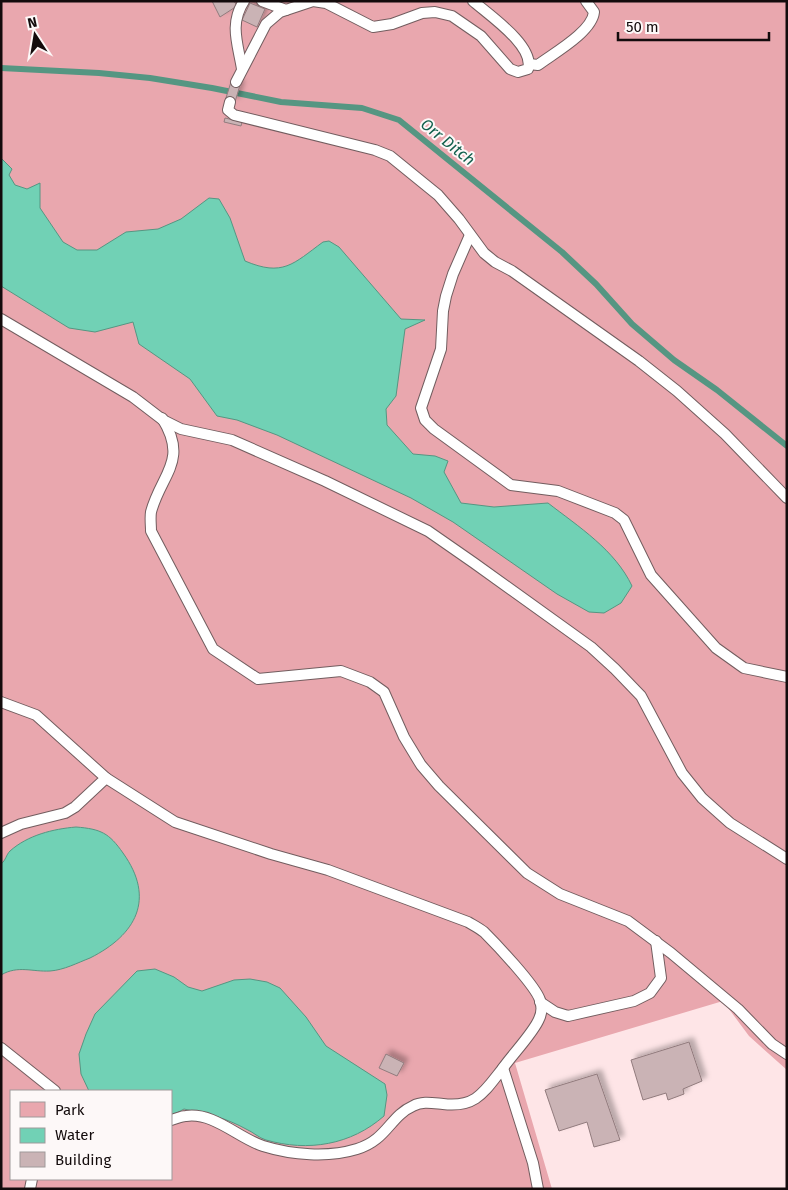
<svg xmlns="http://www.w3.org/2000/svg" width="788" height="1190" font-family="'Fira Sans',sans-serif">
<style>
.green{fill:#e9a7ae;fill-rule:evenodd}
.water{fill:#71d1b5;stroke:#559682}
.lines{fill:none;stroke-linecap:round;stroke-linejoin:round}
.stream{stroke:#559682;stroke-width:6}
.building{fill:#cab3b5;stroke:#917b7d;filter:url(#shadow)}
.lane-casing{stroke:#725d5f;stroke-width:12}
.lane{stroke:#fff;stroke-width:10}
.labels{text-anchor:middle;dominant-baseline:central;stroke-width:4;stroke-linejoin:round;paint-order:stroke}
.water-label{font-size:16px;font-style:italic;fill:#12604d;stroke:#fdf8f8}
</style>
<defs>
<filter id="shadow"><feDropShadow dx="4.5" dy="-4.5" stdDeviation="2.5" flood-color="#0004"/></filter>
</defs>
<rect width="100%" height="100%" fill="#fee5e7"/>
<path class="green" d="M 1,1 L 787,1 L 787,1070 L 749,1036 L 723,1001 L 515,1063 L 552,1189 L 1,1189 ZM 11,1091 L 171,1091 L 171,1179 L 11,1179 Z"/>
<g class="water">
<path d="M 1,158 L 12,169 L 9,175 L 15,185 L 27,189 L 40,183 L 40,208 L 63,242 L 77,250 L 97,250 L 126,232 L 158,229 L 181,219 L 209,198 L 219,199 L 230,218 L 245,261 C 283,277 293,264 323,242 L 329,241 L 339,247 L 401,319 L 425,320 L 405,329 L 396,396 L 386,409 L 387,425 L 413,454 L 435,456 L 448,461 L 444,472 L 461,503 L 494,507 L 548,503 C 579,527 615,550 632,586 L 621,603 L 604,613 L 589,612 L 557,594 L 453,522 L 411,498 L 277,435 L 237,420 L 217,416 L 190,379 L 139,344 L 133,322 L 95,332 L 69,328 L 1,286 Z"/>
<path d="M 76,827 C 101,829 109,833 123,853 C 156,899 136,935 90,958 C 77,963 64,970 50,971 C 32,972 18,965 1,975 L 1,864 C 6,860 6,855 10,851 C 28,835 53,829 76,827 Z"/>
<path d="M 155,969 L 174,977 L 188,987 L 202,991 L 234,980 L 250,979 L 267,982 L 280,988 L 306,1017 L 326,1046 L 385,1084 L 387,1095 L 384,1116 C 351,1145 308,1152 266,1140 C 259,1138 253,1132 246,1129 C 237,1124 227,1120 218,1117 C 207,1113 195,1112 184,1109 L 171,1116 L 171,1091 L 89,1091 L 81,1074 L 79,1054 L 86,1034 L 95,1014 L 137,971 Z"/>
</g>
<g class="lines">
<path class="stream" d="M 1,68 L 99,73 L 150,78 L 212,88 L 281,102 L 362,108 L 399,120 L 562,252 L 596,284 L 632,324 L 674,360 L 717,390 L 787,446"/>
</g>
<g class="building">
<path d="M 212,1 L 234,1 L 237,6 L 220,17 Z"/>
<path d="M 250,3 L 265,9 L 257,27 L 242,20 Z"/>
<path d="M 231,82 L 240,85 L 235,102 L 225,101 Z"/>
<path d="M 225,118 L 242,122 L 241,126 L 224,122 Z"/>
<path d="M 689,1042 L 702,1081 L 683,1089 L 684,1094 L 668,1100 L 666,1093 L 643,1100 L 631,1060 Z"/>
<path d="M 386,1054 L 404,1063 L 397,1076 L 379,1068 Z"/>
<path d="M 597,1074 L 620,1140 L 594,1147 L 587,1122 L 559,1131 L 545,1090 Z"/>
</g>
<g class="lines">
<g class="lane-casing">
<g id="lane">
<path d="M 262,1 L 286,10"/>
<path d="M 529,64 L 538,65 C 554,53 592,32 594,12 L 586,1"/>
<path d="M 242,69 C 238,44 229,24 244,1"/>
<path d="M 236,82 L 266,24 L 280,12 L 313,1 L 326,3 L 373,27 L 392,24 L 422,13 L 435,12 L 452,16 L 481,36 L 510,69 L 518,72 L 528,69 C 535,46 489,15 473,1"/>
<path d="M 230,102 L 228,110 L 234,115 L 375,150 L 390,156 L 438,195 L 459,219 L 484,253 L 495,262 L 512,271 L 639,361 L 677,391 L 725,434 L 787,498"/>
<path d="M 470,235 L 453,274 L 446,296 L 443,311 L 441,349 L 421,408 L 425,420 L 434,429 L 511,485 L 558,491 L 615,513 L 624,520 L 651,575 L 716,648 L 744,668 L 787,677"/>
<path d="M 1,319 L 133,397 L 163,420 L 181,429 L 232,440 L 325,481 L 428,531 L 474,563 L 591,647 L 615,669 L 641,696 L 682,773 L 702,798 L 730,823 L 787,859"/>
<path d="M 162,418 C 189,461 161,474 151,512 C 150,518 151,525 151,531 L 213,649 L 258,679 L 341,671 L 370,682 L 384,692 L 404,737 L 421,765 L 439,786 L 527,873 L 560,894 L 628,921 L 671,953 L 738,1009 L 772,1044 L 787,1054"/>
<path d="M 1,702 L 36,715 L 106,778 L 75,807 L 65,813 L 21,824 L 1,833"/>
<path d="M 106,778 L 175,822 L 271,854 L 328,870 L 468,922 C 473,925 479,928 484,932 C 496,944 535,985 540,1000 C 542,1006 542,1013 539,1019 C 534,1032 512,1055 503,1068"/>
<path d="M 540,1002 L 555,1012 L 568,1016 L 634,1001 L 650,993 L 661,978 L 656,941"/>
<path d="M 1,1048 L 55,1091"/>
<path d="M 171,1120 C 176,1119 181,1116 186,1116 C 214,1112 238,1138 263,1146 C 292,1155 328,1158 357,1149 C 387,1140 390,1116 413,1106 C 422,1101 432,1103 443,1104 C 476,1108 484,1092 503,1068 L 533,1163 L 538,1189"/>
<path d="M 30,1189 L 32,1179"/>
</g>
</g>
<use href="#lane" class="lane"/>
</g>
<g class="labels">
<g class="water-label">
<text transform="translate(448 142) rotate(39)">Orr Ditch</text>
</g>
</g>
<rect width="788" height="1190" fill="none" stroke="#130b0c" stroke-width="5"/>
<rect x="10" y="1090" width="162" height="90" fill="#fdf8f8" stroke="#9f999a"/>
<rect x="20" y="1102" width="25" height="15" fill="#e9a7ae" stroke="#9f999a"/>
<text x="55" y="1115" font-size="15" fill="#130b0c">Park</text>
<rect x="20" y="1128" width="25" height="15" fill="#71d1b5" stroke="#9f999a"/>
<text x="55" y="1140" font-size="15" fill="#130b0c">Water</text>
<rect x="20" y="1152" width="25" height="15" fill="#cab3b5" stroke="#9f999a"/>
<text x="55" y="1165" font-size="15" fill="#130b0c">Building</text>
<g transform="translate(35 35) rotate(348)" stroke="#fdf8f8" stroke-width="4" paint-order="stroke">
<path d="M0-4L9 19L0 12L-9 19Z" fill="#130b0c"/>
<text y="-8" font-size="14" font-weight="bold" text-anchor="middle" fill="#130b0c">N</text>
</g>
<path d="M618 32v8h151v-8" fill="none" stroke="#130b0c" stroke-width="2.5"/>
<text x="626" y="32" font-size="15" fill="#130b0c" stroke="#fdf8f8" stroke-width="4" paint-order="stroke">50 m</text>
</svg>
